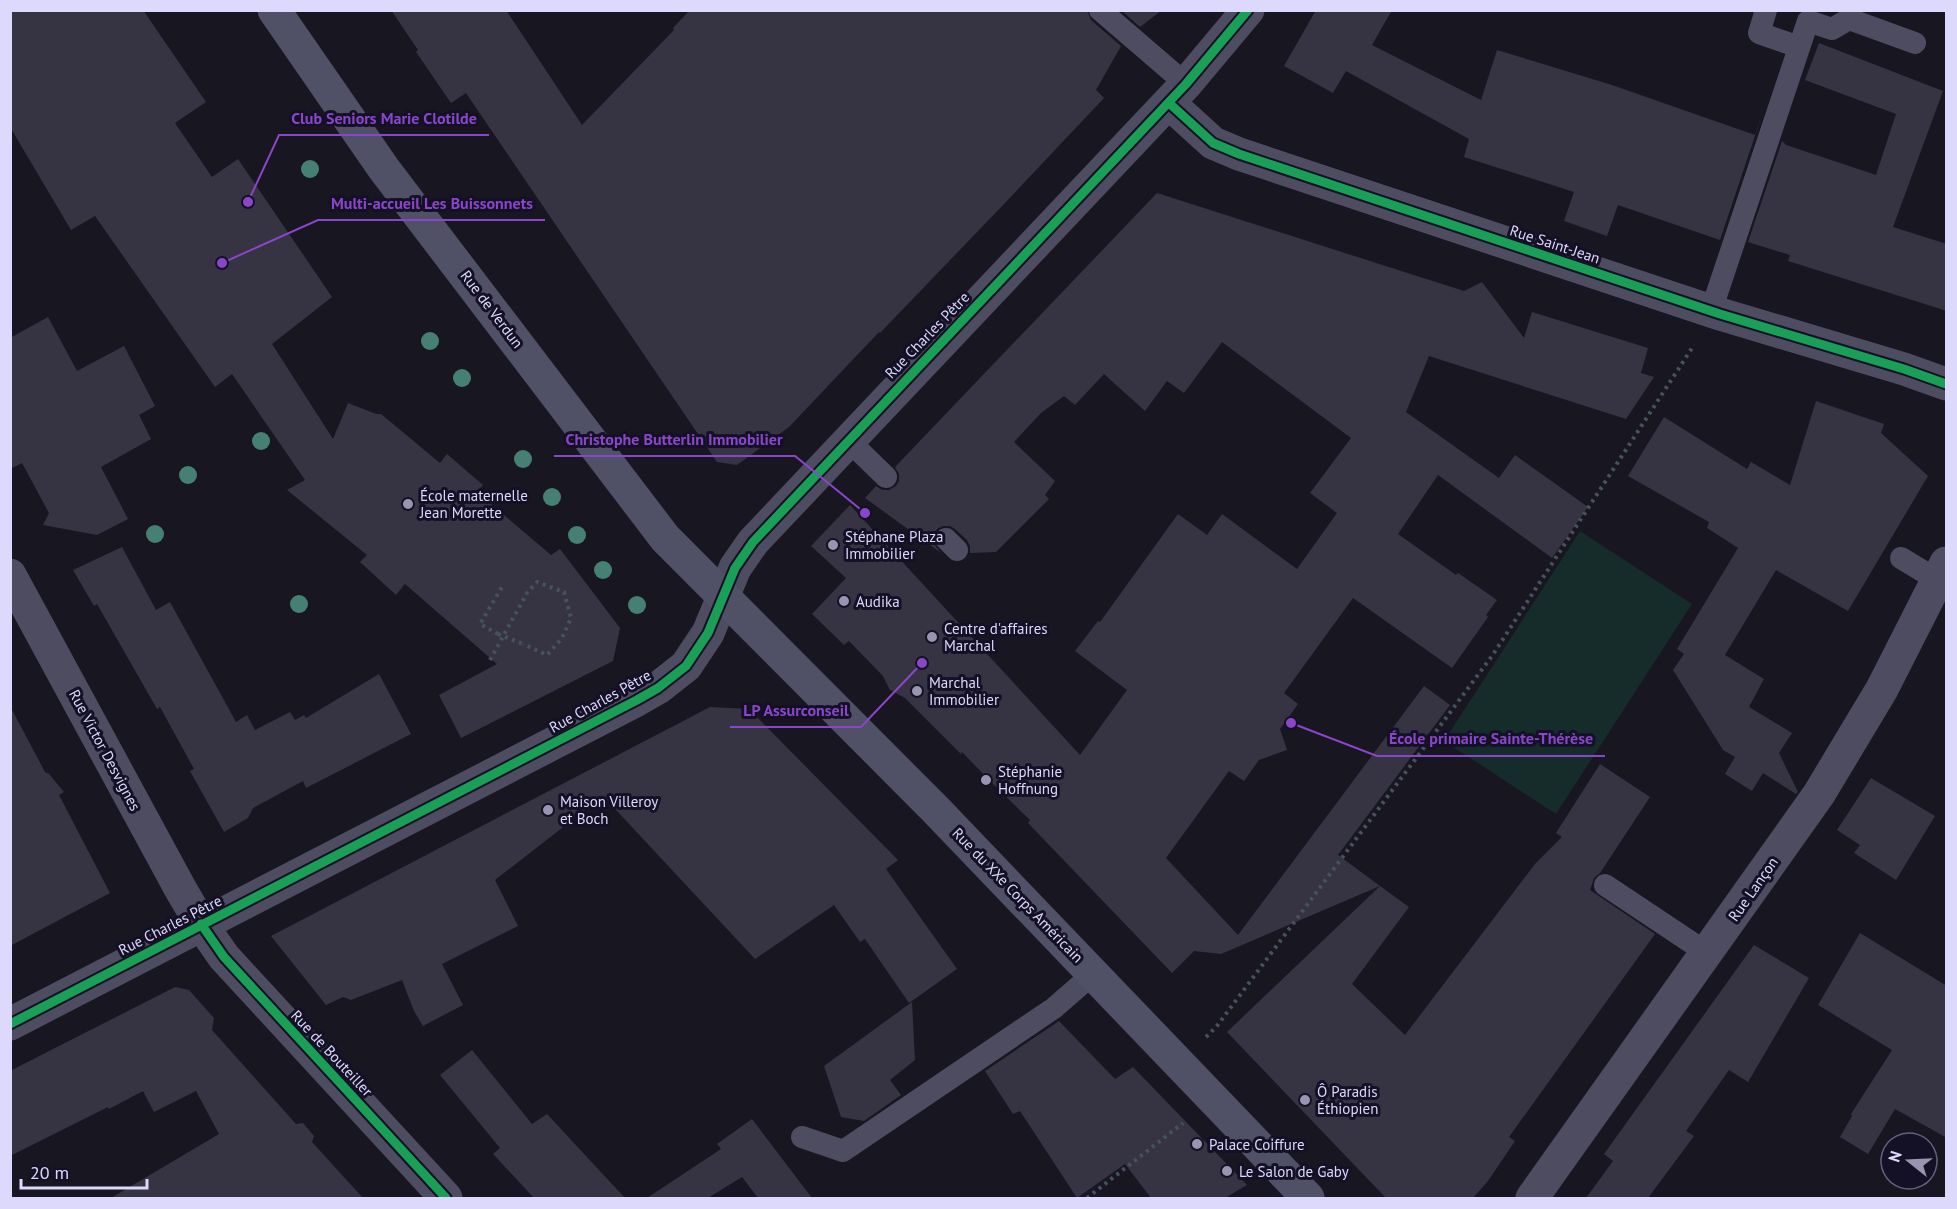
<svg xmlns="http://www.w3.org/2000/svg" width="1957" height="1209" font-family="'PT Sans',sans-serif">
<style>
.green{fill:#152c2b}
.building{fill:#363443}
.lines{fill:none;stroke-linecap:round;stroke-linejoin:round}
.path{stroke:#46525d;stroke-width:4;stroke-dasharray:3 4.5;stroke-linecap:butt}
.lane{stroke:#4d4c61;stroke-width:22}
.street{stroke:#4d4c61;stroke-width:33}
.secondary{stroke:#505067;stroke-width:33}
.path-bridge{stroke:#46525d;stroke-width:4;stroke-dasharray:3 4.5;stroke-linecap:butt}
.cycleway-casing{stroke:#141126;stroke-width:13}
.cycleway{stroke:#1a9f57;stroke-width:9}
.tree{fill:#468074}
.poi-dot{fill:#9795af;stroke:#141126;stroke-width:2}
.labels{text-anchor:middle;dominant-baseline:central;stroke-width:6;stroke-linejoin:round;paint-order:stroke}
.street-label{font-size:15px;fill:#dcd9fc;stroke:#141126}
.poi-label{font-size:15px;fill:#dcd9fc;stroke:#141126;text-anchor:start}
.leader{fill:none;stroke:#8a46c8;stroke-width:2}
.callout-dot{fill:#8a46c8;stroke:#141126;stroke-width:2}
.callout-label{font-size:16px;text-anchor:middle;font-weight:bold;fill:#8a46c8;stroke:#141126;stroke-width:6;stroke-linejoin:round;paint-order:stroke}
</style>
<rect width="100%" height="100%" fill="#181621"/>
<path class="green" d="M 1580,531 L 1692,604 L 1556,814 L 1444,741 Z"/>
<g class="building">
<path d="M 10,10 L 143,10 L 206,102 L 175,123 L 212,177 L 238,159 L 332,297 L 272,344 L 333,439 L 348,403 L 376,414 L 381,414 L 440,463 L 447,454 L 483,485 L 477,492 L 551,555 L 560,549 L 620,628 L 613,661 L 461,738 L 439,695 L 497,664 L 405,584 L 396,595 L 360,562 L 367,555 L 287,490 L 305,480 L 232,374 L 215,387 L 95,216 L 71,230 L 10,127 Z"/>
<path d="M 391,10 L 506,10 L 582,125 L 674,30 L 673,28 L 690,10 L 1087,10 L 1091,20 L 1121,46 L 1096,90 L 1104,98 L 1004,204 L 880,333 L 879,332 L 789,427 L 737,465 L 717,462 L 466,93 L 451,103 L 416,52 L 418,50 Z"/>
<path d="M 1121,10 L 1162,10 L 1140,27 Z"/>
<path d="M 1316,10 L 1392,10 L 1372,45 L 1481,100 L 1497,50 L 1612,85 L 1755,135 L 1760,120 L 1760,121 L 1720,240 L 1618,205 L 1607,236 L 1564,221 L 1574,192 L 1464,157 L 1469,139 L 1346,71 L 1333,93 L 1284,66 Z"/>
<path d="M 1819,43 L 1943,91 L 1893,227 L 1947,244 L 1947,311 L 1788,261 L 1790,255 L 1748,242 L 1782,141 L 1786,145 L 1876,175 L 1896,114 L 1805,80 Z"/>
<path d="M 1157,193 L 1464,291 L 1482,282 L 1524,338 L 1532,312 L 1648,348 L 1641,373 L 1654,377 L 1626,419 L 1429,356 L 1406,412 L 1499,478 L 1515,455 L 1588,507 L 1552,558 L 1438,475 L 1398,534 L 1456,575 L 1458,573 L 1497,600 L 1486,615 L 1488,617 L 1452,668 L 1353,598 L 1284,693 L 1298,704 L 1280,729 L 1287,750 L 1259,760 L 1244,781 L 1229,771 L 1166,858 L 1238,935 L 1424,686 L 1450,705 L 1338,855 L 1380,886 L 1221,954 L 1194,951 L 1172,973 L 1028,823 L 1030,820 L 994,785 L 962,752 L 961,754 L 905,698 L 890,690 L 883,676 L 849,641 L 844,645 L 812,614 L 846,578 L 811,546 L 850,505 L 1080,755 L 1127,690 L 1075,651 L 1098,621 L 1100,622 L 1178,514 L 1207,535 L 1222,514 L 1297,569 L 1337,513 L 1310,493 L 1351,438 L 1222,342 L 1184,393 L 1167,381 L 1145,411 L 1104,374 L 1075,405 L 1064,396 L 1041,413 L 1014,442 L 1055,481 L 1045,495 L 1049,499 L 996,552 L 970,553 L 970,546 L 967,540 L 955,529 L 950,526 L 943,526 L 937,529 L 933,536 L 933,543 L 941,553 L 865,498 L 876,486 L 882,490 L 889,490 L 896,486 L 899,481 L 899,474 L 895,467 Z"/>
<path d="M 48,317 L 77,371 L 124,346 L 155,406 L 139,415 L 151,439 L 101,467 L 128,519 L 97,535 L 43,525 L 49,513 L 22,463 L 10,469 L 10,338 Z"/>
<path d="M 1816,401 L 1884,424 L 1881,433 L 1928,476 L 1848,611 L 1776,570 L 1725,655 L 1764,679 L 1749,707 L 1792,733 L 1779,753 L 1798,792 L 1796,794 L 1763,773 L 1752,791 L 1725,774 L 1735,757 L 1723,750 L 1673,670 L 1684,654 L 1677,649 L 1738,548 L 1707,528 L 1709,522 L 1628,476 L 1664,417 L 1747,469 L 1751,462 L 1790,485 Z"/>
<path d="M 122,547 L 156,610 L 170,602 L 236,722 L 247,715 L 255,730 L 290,712 L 295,720 L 304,715 L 306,718 L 379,674 L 411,734 L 306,788 L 303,781 L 253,808 L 248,818 L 224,832 L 190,771 L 194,769 L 160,707 L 157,709 L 97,604 L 94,606 L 73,570 Z"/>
<path d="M 10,706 L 45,772 L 49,774 L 64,792 L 59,795 L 110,893 L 10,946 Z"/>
<path d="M 710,707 L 749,709 L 898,860 L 886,869 L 957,969 L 909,1003 L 865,939 L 860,942 L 834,905 L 755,959 L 603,796 L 495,880 L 518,926 L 442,964 L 463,1005 L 423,1026 L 414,1011 L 402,980 L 351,1000 L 343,997 L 326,1005 L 271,936 Z"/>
<path d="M 1600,764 L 1650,797 L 1600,873 L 1594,878 L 1590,890 L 1655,934 L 1509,1137 L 1515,1141 L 1488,1181 L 1473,1198 L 1386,1198 L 1227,1032 L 1380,886 L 1409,907 L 1352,984 L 1405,1035 L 1535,864 L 1562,837 L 1556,833 Z"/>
<path d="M 1871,778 L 1935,816 L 1896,880 L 1854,853 L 1860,845 L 1837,830 Z"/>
<path d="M 1860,933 L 1947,986 L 1947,1138 L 1895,1109 L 1868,1154 L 1840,1137 L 1852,1116 L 1851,1114 L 1892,1050 L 1818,1005 Z"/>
<path d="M 1754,945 L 1809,978 L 1748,1082 L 1729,1070 L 1686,1131 L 1694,1136 L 1648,1198 L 1586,1198 L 1613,1161 L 1604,1154 Z"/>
<path d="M 175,987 L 189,990 L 214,1018 L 212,1030 L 296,1124 L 303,1123 L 314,1136 L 312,1142 L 363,1198 L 111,1198 L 219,1134 L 196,1091 L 154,1112 L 143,1091 L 109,1109 L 108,1107 L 10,1156 L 10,1071 Z"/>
<path d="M 912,1002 L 915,1060 L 890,1080 L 901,1095 L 864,1121 L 841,1117 L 824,1066 Z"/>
<path d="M 1059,1021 L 1115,1079 L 1133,1067 L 1247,1185 L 1225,1198 L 1151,1198 L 1125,1164 L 1077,1198 L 1020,1111 L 1013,1114 L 985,1071 Z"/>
<path d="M 472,1050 L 532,1124 L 547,1114 L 625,1198 L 534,1198 L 493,1154 L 500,1148 L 440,1075 Z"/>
<path d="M 752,1119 L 812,1198 L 758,1198 L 742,1177 L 708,1198 L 647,1198 L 721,1149 L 717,1144 Z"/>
</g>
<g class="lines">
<g class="path">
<path d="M 498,634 L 480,624 L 502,587"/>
<path d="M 490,660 L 527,593 L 537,582 L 564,592 L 571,618 L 562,638 L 547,655 L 523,644"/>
<path d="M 1206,1037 L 1217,1026 L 1492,656 L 1694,345"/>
<path d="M 1087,1198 L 1183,1123"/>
</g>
<g class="lane">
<path d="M 1100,10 L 1186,84"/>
<path d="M 1766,10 L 1759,33 L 1799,47"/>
<path d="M 1711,311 L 1808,21 L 1832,29 L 1849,19 L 1915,43"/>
<path d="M 848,440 L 886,477"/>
<path d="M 946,539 L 957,550"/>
<path d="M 1901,558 L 1939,581"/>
<path d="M 1605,885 L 1707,953"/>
<path d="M 802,1137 L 843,1151 L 1054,1008 L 1093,974"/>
</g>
<g class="street">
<path d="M 1169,103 L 1213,143 L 1239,154 L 1720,314 L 1904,369 L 1946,384"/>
<path d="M 10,575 L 181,890 L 201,924 L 224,957 L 446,1198"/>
<path d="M 10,1024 L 637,700 L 658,688 L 686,666 L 708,633 L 735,568 L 753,542 L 1186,84 L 1248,10"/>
<path d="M 1532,1198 L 1819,794 L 1882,689 L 1946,563"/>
</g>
<path class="secondary" d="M 274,10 L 384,169 L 665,538 L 935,809 L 1308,1198"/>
<path class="path-bridge" d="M 498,634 L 523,644"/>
<g class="cycleway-casing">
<g id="cycleway">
<path d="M 1169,103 L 1213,143 L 1239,154 L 1720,314 L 1904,369 L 1946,384"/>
<path d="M 201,924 L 224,957 L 446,1198"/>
<path d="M 10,1024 L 637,700 L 658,688 L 686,666 L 708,633 L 735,568 L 753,542 L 1186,84 L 1248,10"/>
</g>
</g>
<use href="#cycleway" class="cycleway"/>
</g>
<g class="tree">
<circle cx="310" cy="169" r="9"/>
<circle cx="430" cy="341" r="9"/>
<circle cx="462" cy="378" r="9"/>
<circle cx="261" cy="441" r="9"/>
<circle cx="523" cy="459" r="9"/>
<circle cx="188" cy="475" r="9"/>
<circle cx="552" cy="497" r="9"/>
<circle cx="155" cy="534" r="9"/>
<circle cx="577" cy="535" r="9"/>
<circle cx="603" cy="570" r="9"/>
<circle cx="299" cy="604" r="9"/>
<circle cx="637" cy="605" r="9"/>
</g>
<g class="poi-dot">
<circle cx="408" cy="504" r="6"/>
<circle cx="833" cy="545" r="6"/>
<circle cx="844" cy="601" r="6"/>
<circle cx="932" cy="637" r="6"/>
<circle cx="917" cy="691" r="6"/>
<circle cx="986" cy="780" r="6"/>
<circle cx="548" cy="810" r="6"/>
<circle cx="1305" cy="1100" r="6"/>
<circle cx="1197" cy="1144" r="6"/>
<circle cx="1227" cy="1171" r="6"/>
</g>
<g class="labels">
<g class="street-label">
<text transform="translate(1555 244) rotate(18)">Rue Saint-Jean</text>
<text transform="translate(492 309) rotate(53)">Rue de Verdun</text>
<text transform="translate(927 335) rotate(-46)">Rue Charles Pêtre</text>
<text transform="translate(600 701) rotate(-29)">Rue Charles Pêtre</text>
<text transform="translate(105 750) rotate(62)">Rue Victor Desvignes</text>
<text transform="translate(1753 889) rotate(-55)">Rue Lançon</text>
<text transform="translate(1018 895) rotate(46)">Rue du XXe Corps Américain</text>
<text transform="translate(170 925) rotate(-27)">Rue Charles Pêtre</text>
<text transform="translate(332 1053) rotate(47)">Rue de Bouteiller</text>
</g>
<g class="poi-label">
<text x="420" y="495">École maternelle<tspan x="420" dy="17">Jean Morette</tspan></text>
<text x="845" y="536">Stéphane Plaza<tspan x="845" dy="17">Immobilier</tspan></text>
<text x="856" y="601">Audika</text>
<text x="944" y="628">Centre d'affaires<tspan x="944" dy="17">Marchal</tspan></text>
<text x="929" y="682">Marchal<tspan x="929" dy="17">Immobilier</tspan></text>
<text x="998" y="771">Stéphanie<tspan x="998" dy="17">Hoffnung</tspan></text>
<text x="560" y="801">Maison Villeroy<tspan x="560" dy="17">et Boch</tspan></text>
<text x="1317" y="1091">Ô Paradis<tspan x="1317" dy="17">Éthiopien</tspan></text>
<text x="1209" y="1144">Palace Coiffure</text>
<text x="1239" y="1171">Le Salon de Gaby</text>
</g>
</g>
<path class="leader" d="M248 202L279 135H489M222 263L318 220H545M865 513L795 456H554M922 663L861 727H730M1291 723L1377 756H1605"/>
<g class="callout-dot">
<circle cx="248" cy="202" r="6"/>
<circle cx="222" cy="263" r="6"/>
<circle cx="865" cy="513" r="6"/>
<circle cx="922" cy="663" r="6"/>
<circle cx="1291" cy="723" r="6"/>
</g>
<g class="callout-label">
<text x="384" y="124">Club Seniors Marie Clotilde</text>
<text x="432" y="209">Multi-accueil Les Buissonnets</text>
<text x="674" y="445">Christophe Butterlin Immobilier</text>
<text x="796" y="716">LP Assurconseil</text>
<text x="1491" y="744">École primaire Sainte-Thérèse</text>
</g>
<rect width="1957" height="1209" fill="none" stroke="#dcd9fc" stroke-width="24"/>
<g transform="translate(1909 1161) rotate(288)"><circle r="28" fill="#141126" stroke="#64617c" stroke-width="1.5"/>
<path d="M0-4.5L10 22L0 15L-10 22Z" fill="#9795af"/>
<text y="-9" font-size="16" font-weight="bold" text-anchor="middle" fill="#dcd9fc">N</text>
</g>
<path d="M21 1179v9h126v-9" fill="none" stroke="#dcd9fc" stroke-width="3"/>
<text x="30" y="1179" font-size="18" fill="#dcd9fc" stroke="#141126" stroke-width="4.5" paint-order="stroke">20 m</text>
</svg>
